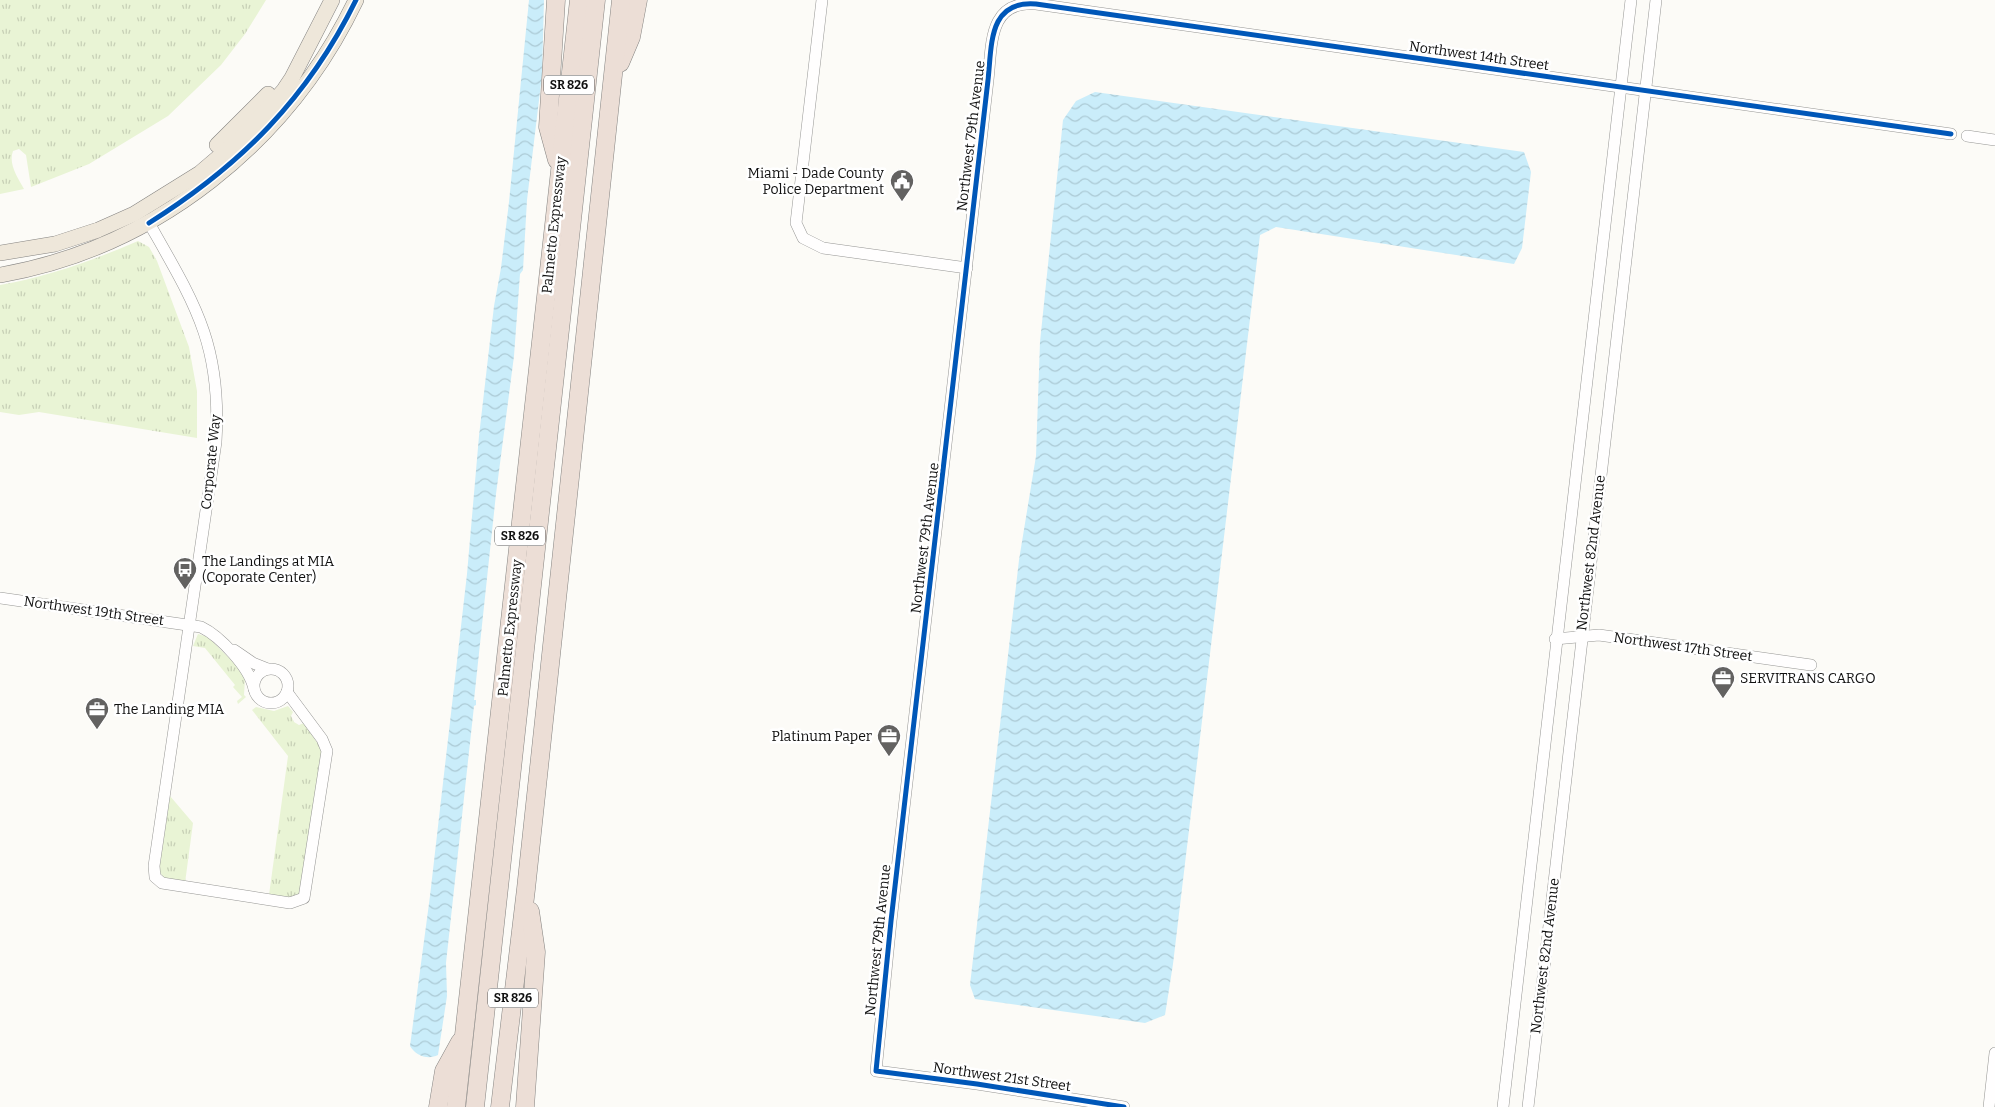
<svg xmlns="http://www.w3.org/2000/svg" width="1995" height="1107" font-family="Bitter,serif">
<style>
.grass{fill:url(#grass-tufts)}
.water{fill:url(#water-waves)}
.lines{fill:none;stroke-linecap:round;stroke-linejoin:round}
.minor-casing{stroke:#969694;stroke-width:12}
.major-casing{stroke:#848381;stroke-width:16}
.highway-casing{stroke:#848381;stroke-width:19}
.minor{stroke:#fffefe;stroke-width:11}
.major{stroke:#eee7da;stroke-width:15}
.highway{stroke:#ecded6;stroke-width:18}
.cycleway-casing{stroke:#fff;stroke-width:8}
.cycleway{stroke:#0057b8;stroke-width:5}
.labels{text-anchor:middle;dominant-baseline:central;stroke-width:5;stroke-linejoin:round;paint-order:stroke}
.shield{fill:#fff;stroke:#585858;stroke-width:1}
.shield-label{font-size:12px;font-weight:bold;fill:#101010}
.street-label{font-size:14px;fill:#101010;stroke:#fff}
.poi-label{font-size:14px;fill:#101010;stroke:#fff;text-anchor:start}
</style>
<defs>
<pattern id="grass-tufts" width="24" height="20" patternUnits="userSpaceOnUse" patternTransform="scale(1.25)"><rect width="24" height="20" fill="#e9f4d5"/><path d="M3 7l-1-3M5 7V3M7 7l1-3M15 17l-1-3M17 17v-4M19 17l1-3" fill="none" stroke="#c7d0b6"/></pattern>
<pattern id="water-waves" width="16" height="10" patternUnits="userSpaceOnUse" patternTransform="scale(1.25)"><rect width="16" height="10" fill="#caedfa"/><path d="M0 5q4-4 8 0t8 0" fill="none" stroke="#accad5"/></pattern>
</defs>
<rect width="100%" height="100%" fill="#fcfbf7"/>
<g class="grass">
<path d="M 0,0 L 266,0 L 245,34 L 221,65 L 168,116 L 89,164 L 31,187 L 26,155 L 19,149 L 13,151 C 8,164 18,178 24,189 L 0,194 Z"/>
<path d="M 138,241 L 149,247 L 157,261 L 189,347 L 197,391 L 197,438 L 39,412 L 19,415 L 0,412 L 0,285 C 47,277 94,260 138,241 Z"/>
<path d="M 198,634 L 208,637 L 243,672 L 245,679 L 244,695 L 246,697 L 238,704 L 237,701 L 242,697 L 233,687 L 235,685 L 205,648 L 193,646 Z"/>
<path d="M 288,706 L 293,712 L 291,716 L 294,722 L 299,725 L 304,723 L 322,750 L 299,895 L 290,897 L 269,895 L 288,756 L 252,710 L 256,707 L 274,711 Z"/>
<path d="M 170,796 L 193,823 L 185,883 C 173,882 163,882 159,869 Z"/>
</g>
<g class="water">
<path d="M 529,0 L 544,0 L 542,75 L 527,200 L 523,270 L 520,274 L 514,356 L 496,494 L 474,700 L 476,700 L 476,705 L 474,706 L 446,963 L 447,996 L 438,1055 C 428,1060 416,1056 410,1046 L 430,896 L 467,574 L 479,436 L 494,306 L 501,268 L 509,202 Z"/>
<path d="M 1095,92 L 1524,152 L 1531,172 L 1522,248 L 1514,264 L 1276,227 L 1260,235 L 1173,964 L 1165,1015 L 1145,1023 L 975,999 L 970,985 L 1019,560 L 1036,456 L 1040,342 L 1063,120 L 1076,101 Z"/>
</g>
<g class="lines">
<g class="minor-casing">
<g id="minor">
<path d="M 822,0 L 796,223 L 803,238 L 823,248 L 967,268"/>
<path d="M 1967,136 L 1995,140"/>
<path d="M 149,223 C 195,304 222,345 216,442 L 154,866 L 155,877 L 162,883 L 290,903 L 304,898 L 327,751 L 322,739 L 287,692"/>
<path d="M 0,598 L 201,627 C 220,636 250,668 254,689"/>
<path d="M 1555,639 L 1599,635 L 1811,665"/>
<path d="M 234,650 L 253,663 L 268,669"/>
<circle cx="271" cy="686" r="17"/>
<path d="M 1124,1107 L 977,1084 L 876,1071 L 891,921 L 988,80 C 992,45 988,0 1036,4 L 1951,134"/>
<path d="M 1503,1107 L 1631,0"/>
<path d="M 1528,1107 L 1656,0"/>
<path d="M 1989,1107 L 1995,1053"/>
</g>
</g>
<g class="major-casing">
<g id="major">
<path d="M 217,145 L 268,94"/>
<path d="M 0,253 L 55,244 L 98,230 L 134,214 L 200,173 L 241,138 L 284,90 L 292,78 L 332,0"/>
<path d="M 0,275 C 156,248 288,142 356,0"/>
</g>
</g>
<g class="highway-casing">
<g id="highway">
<path d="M 556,0 L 548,127 L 557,160"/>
<path d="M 620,63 L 631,37 L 638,0"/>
<path d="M 438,1107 L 444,1071 L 460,1042"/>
<path d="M 456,1107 L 579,0"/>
<path d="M 475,1107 L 596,0"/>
<path d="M 500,1107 L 526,889 L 621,0"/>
<path d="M 525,1107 L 536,952 L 530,911"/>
</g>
</g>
<use href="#minor" class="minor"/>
<use href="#major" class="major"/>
<use href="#highway" class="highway"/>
<g class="cycleway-casing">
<g id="cycleway">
<path d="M 149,223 C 241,165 308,98 356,0"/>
<path d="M 1124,1107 L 977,1084 L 876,1071 L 891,921 L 988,80 C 992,45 988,0 1036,4 L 1951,134"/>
</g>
</g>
<use href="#cycleway" class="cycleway"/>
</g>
<defs>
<g id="civic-pin" transform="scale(1.25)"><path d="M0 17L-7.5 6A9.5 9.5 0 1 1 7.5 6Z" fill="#636261" stroke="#fff"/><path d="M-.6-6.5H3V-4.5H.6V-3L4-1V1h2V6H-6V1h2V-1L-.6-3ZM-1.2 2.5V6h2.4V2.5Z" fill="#fff"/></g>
<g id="bus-pin" transform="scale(1.25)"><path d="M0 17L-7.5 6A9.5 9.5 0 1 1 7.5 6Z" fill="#636261" stroke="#fff"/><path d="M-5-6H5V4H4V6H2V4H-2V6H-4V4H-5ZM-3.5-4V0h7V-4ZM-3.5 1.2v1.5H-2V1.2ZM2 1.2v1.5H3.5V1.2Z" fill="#fff"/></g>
<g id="office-pin" transform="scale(1.25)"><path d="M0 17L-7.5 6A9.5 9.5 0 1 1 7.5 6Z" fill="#636261" stroke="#fff"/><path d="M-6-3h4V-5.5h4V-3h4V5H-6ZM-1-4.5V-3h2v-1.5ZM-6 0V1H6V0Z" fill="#fff"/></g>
</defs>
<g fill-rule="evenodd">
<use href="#civic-pin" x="902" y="181"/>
<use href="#bus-pin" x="185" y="569"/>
<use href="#office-pin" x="1723" y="678"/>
<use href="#office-pin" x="97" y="709"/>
<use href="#office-pin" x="889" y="736"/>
</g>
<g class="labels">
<g class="shield">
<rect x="544" y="75.5" width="50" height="19" rx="4"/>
<rect x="495" y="526.5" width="50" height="19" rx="4"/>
<rect x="488" y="988.5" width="50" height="19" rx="4"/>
</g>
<g class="shield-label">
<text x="569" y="85">SR 826</text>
<text x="520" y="536">SR 826</text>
<text x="513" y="998">SR 826</text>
</g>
<g class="street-label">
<text transform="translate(1479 56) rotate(8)">Northwest 14th Street</text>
<text transform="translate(971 136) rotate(-83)">Northwest 79th Avenue</text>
<text transform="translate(554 225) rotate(-84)">Palmetto Expressway</text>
<text transform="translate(211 462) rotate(-84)">Corporate Way</text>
<text transform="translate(925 538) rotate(-83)">Northwest 79th Avenue</text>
<text transform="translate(1591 553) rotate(-83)">Northwest 82nd Avenue</text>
<text transform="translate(94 611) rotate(8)">Northwest 19th Street</text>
<text transform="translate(510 628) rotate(-84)">Palmetto Expressway</text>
<text transform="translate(1683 647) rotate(8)">Northwest 17th Street</text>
<text transform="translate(878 940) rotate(-84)">Northwest 79th Avenue</text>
<text transform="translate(1545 956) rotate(-83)">Northwest 82nd Avenue</text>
<text transform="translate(1002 1077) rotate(8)">Northwest 21st Street</text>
</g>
<g class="poi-label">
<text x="884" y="173" text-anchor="end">Miami - Dade County<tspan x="884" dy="16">Police Department</tspan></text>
<text x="202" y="561">The Landings at MIA<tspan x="202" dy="16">(Coporate Center)</tspan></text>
<text x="1740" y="678">SERVITRANS CARGO</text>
<text x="114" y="709">The Landing MIA</text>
<text x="872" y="736" text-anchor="end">Platinum Paper</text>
</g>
</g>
</svg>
